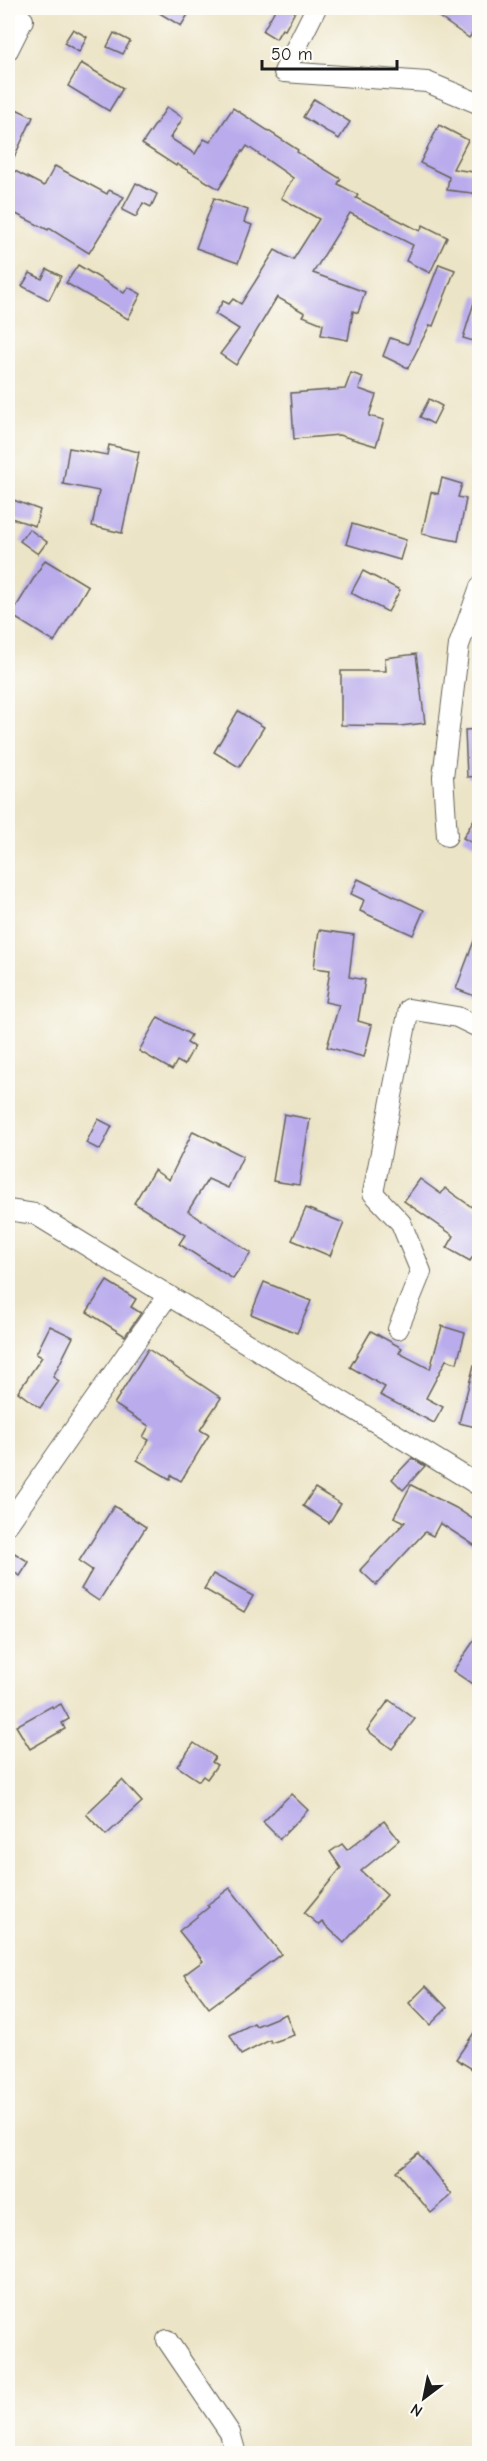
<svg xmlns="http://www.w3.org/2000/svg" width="487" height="2461" font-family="'Comic Neue',sans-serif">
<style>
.building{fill:#b9abec}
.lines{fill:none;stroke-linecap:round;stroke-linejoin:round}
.street-casing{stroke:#656258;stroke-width:22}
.street{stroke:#fff;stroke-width:20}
</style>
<rect width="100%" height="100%" fill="#fdfcf7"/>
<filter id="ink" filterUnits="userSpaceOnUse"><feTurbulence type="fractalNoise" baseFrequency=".0167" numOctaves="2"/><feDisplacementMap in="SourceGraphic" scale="12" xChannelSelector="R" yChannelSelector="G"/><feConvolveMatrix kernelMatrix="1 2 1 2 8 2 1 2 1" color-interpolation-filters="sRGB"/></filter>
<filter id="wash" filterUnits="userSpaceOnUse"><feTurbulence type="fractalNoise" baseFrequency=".008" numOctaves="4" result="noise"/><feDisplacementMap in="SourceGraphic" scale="24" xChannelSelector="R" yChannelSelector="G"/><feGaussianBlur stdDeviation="1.35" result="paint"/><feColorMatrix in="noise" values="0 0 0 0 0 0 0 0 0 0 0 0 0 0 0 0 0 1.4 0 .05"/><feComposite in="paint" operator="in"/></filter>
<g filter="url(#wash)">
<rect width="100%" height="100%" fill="#ece4c6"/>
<g id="blocks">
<g class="building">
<path d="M 151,8 L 192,8 L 181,26 Z"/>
<path d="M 276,8 L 297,8 L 285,30 L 282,29 L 276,39 L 263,31 Z"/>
<path d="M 426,8 L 480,8 L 480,23 L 469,38 Z"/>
<path d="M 73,29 L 87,37 L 79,52 L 64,43 Z"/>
<path d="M 114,33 L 130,41 L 123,54 L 107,47 Z"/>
<path d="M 81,63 L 123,88 L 109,111 L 68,86 Z"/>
<path d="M 314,99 L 350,122 L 339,139 L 303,117 Z"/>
<path d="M 12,107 L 33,117 L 8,170 L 8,116 Z"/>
<path d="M 167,107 L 183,118 L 170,138 L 195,154 L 204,139 L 210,142 L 233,108 L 298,150 L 297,152 L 341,179 L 338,184 L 358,195 L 356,198 L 420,231 L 423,225 L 447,237 L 430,273 L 406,261 L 413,245 L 350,213 L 313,273 L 365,292 L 358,313 L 353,311 L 348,340 L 321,335 L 323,324 L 303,316 L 305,313 L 277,297 L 236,365 L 220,354 L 239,329 L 215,314 L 223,301 L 229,304 L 233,299 L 241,304 L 275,250 L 293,260 L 319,219 L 281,198 L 293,178 L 247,146 L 243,152 L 242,151 L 219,189 L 177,164 L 176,166 L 142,144 Z"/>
<path d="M 439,125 L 468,140 L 453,169 L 480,173 L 480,194 L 447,190 L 449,177 L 420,163 Z"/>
<path d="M 55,166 L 107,194 L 109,190 L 124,197 L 89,253 L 49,228 L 48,230 L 8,210 L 8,183 L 15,171 L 44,186 Z"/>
<path d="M 136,183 L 157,194 L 151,207 L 143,203 L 136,217 L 122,210 Z"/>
<path d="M 214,198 L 248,210 L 244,222 L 252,225 L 238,263 L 196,248 Z"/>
<path d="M 439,264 L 455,270 L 433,326 L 430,325 L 408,368 L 383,356 L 390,338 L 408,344 Z"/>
<path d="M 78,265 L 124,293 L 128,287 L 141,294 L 128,319 L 66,283 Z"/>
<path d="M 47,269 L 61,276 L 49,300 L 22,286 L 30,273 L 42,279 Z"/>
<path d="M 476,296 L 480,297 L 480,343 L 463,338 Z"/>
<path d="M 351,373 L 363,377 L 359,389 L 376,395 L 369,416 L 384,420 L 376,446 L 339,435 L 294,439 L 291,393 L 345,389 Z"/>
<path d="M 429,399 L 442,406 L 433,424 L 420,417 Z"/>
<path d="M 109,445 L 139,452 L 122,533 L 92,526 L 99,491 L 63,484 L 69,448 L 107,455 Z"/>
<path d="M 442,478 L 462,484 L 458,497 L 466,499 L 458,541 L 422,534 L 431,492 L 438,494 Z"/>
<path d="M 8,498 L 40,510 L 35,526 L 8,517 Z"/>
<path d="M 352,524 L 406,540 L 400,560 L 346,544 Z"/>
<path d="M 29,529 L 47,542 L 38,554 L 20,541 Z"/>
<path d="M 45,560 L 88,586 L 54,642 L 11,615 Z"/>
<path d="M 363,571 L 400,590 L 388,612 L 351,593 Z"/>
<path d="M 416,654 L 425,723 L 400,726 L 341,725 L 341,671 L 386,671 L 385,658 Z"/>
<path d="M 238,711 L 264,727 L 239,767 L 214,752 Z"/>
<path d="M 480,729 L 480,776 L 467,777 L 465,730 Z"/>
<path d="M 480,809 L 480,847 L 463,838 Z"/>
<path d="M 358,879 L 424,910 L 413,935 L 360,911 L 364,900 L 351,894 Z"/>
<path d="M 319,930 L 354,935 L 349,977 L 365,980 L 358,1021 L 372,1025 L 364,1057 L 327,1047 L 339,1005 L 325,1002 L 330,970 L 314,968 Z"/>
<path d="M 478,930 L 480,930 L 480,998 L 456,989 Z"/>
<path d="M 158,1017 L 191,1035 L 187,1043 L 194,1047 L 184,1065 L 177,1061 L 172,1070 L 139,1051 Z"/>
<path d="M 284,1114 L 310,1119 L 299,1185 L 273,1181 Z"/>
<path d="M 98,1119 L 112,1126 L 100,1150 L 86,1143 Z"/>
<path d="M 193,1131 L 243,1156 L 228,1188 L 208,1179 L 188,1211 L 251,1253 L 233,1279 L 179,1244 L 185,1235 L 134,1203 L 154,1170 L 169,1180 Z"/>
<path d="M 420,1179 L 441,1194 L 445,1188 L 480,1213 L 480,1246 L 470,1261 L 447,1248 L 454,1236 L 404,1201 Z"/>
<path d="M 306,1208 L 344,1223 L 330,1256 L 292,1240 Z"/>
<path d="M 107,1281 L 136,1299 L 131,1307 L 141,1313 L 125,1336 L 87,1312 Z"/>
<path d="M 264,1282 L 311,1301 L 297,1333 L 251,1314 Z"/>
<path d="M 50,1326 L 73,1337 L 53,1377 L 59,1381 L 40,1408 L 18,1392 L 42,1357 L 36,1354 Z"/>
<path d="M 442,1326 L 465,1333 L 457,1363 L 446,1360 L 426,1398 L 443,1407 L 434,1423 L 380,1395 L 385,1387 L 350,1367 L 371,1331 L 402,1348 L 399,1353 L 430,1369 Z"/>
<path d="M 148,1349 L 221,1398 L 200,1430 L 209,1435 L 181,1481 L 171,1475 L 170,1479 L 137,1460 L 149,1440 L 143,1437 L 149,1426 L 114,1404 Z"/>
<path d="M 474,1365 L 480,1365 L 480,1428 L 459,1423 Z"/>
<path d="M 412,1458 L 425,1466 L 403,1490 L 392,1479 Z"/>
<path d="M 411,1485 L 456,1508 L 480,1524 L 480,1549 L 440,1523 L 433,1536 L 425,1532 L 376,1585 L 360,1570 L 405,1522 L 394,1517 Z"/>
<path d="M 315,1488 L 341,1504 L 329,1523 L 303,1506 Z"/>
<path d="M 114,1506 L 146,1527 L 99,1601 L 81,1589 L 92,1570 L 79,1561 Z"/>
<path d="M 8,1549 L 29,1562 L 20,1576 L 8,1568 Z"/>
<path d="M 213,1574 L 253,1596 L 244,1612 L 204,1589 Z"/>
<path d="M 480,1632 L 480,1689 L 453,1671 Z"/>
<path d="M 389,1700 L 415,1719 L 392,1749 L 367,1730 Z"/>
<path d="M 61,1704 L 69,1719 L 62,1723 L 65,1729 L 30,1749 L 16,1726 L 52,1706 L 53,1708 Z"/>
<path d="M 194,1743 L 215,1757 L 212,1762 L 217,1765 L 207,1779 L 203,1776 L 199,1781 L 177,1766 Z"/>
<path d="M 122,1780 L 142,1802 L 106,1835 L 86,1814 Z"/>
<path d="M 291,1794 L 308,1810 L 280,1839 L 263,1822 Z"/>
<path d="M 384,1821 L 399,1840 L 361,1871 L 387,1895 L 344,1943 L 322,1922 L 319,1925 L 304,1913 L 341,1868 L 330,1852 L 342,1844 L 347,1850 Z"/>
<path d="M 230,1888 L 281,1954 L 209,2008 L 184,1975 L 203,1961 L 179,1931 L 209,1907 L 207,1905 Z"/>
<path d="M 426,1986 L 447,2008 L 430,2025 L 409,2003 Z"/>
<path d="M 286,2014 L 294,2035 L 271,2043 L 270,2040 L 241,2055 L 230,2035 L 254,2023 L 256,2026 Z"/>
<path d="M 480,2024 L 480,2074 L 456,2059 Z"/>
<path d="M 418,2153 L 452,2195 L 431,2213 L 396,2171 Z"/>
</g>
</g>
</g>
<g filter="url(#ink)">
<use href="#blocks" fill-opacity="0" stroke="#656258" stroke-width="1.5"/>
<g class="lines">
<g class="street-casing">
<g id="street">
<path d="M 316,8 L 284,72 L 427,82 L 480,104"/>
<path d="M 8,50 L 23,20 L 9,8"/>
<path d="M 447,836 L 443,777 L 459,645 L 480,587"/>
<path d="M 8,1210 L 35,1214 L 480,1486"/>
<path d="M 398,1329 L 421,1272 L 401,1223 L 373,1193 L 409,1009 L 457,1017 L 480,1028"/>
<path d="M 8,1524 L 168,1295"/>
<path d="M 167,2340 L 230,2433 L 236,2454"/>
</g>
</g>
<use href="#street" class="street"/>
</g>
</g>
<rect width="487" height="2461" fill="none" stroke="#fdfcf7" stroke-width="30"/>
<g transform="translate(424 2398) rotate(212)" stroke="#fdfcf7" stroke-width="4.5" paint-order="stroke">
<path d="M0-4.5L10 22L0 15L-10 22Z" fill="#1c1c1c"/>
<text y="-9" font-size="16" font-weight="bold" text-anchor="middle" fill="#1c1c1c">N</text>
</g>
<path d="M262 60v9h135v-9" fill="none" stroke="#1c1c1c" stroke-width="3"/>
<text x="271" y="60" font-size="18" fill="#1c1c1c" stroke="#fdfcf7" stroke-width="4.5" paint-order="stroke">50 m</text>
</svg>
